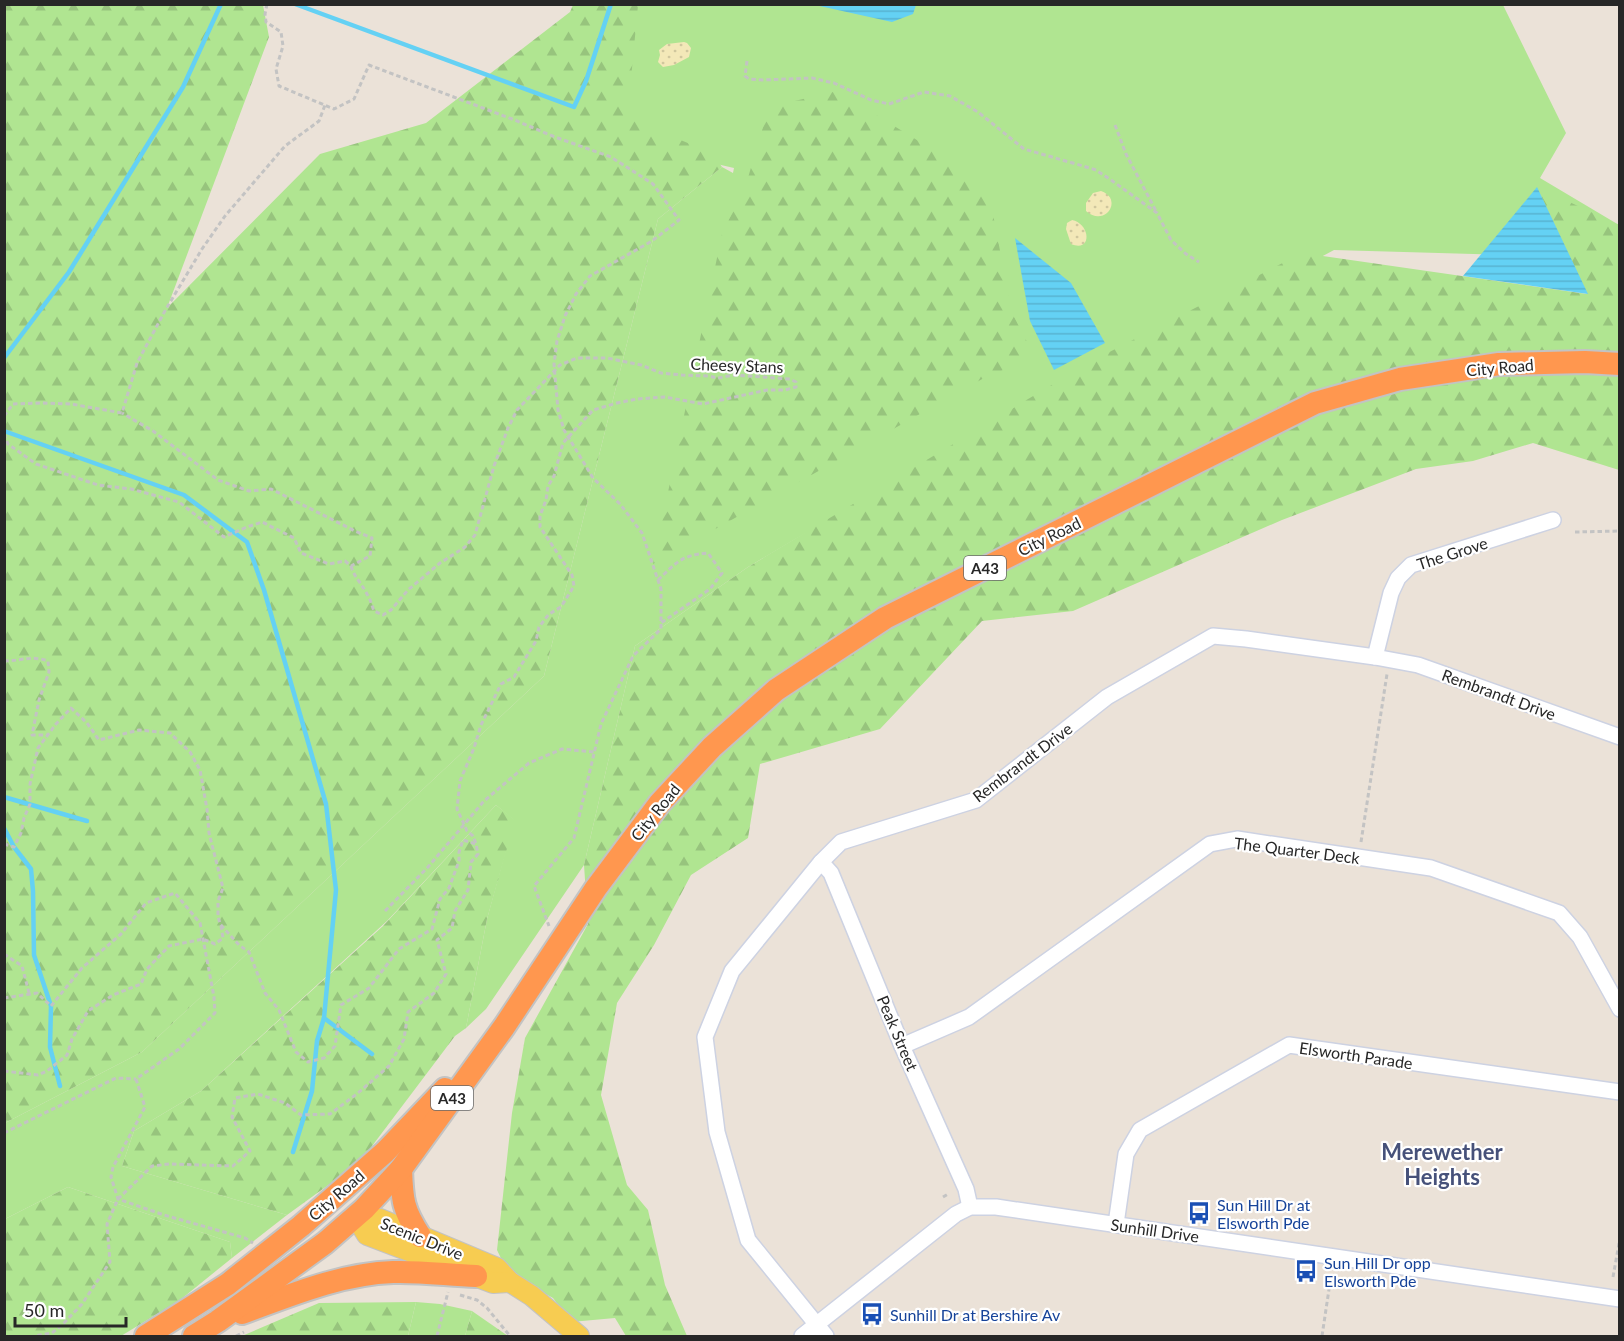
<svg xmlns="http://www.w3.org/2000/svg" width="1624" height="1341" font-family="Lato,sans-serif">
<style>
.grass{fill:#b0e591}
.forest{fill:url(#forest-firs)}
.sand{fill:url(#sand-dots)}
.water{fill:url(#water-rules)}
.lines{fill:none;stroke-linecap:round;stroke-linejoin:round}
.stream{stroke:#64d1f4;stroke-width:4.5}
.minor-casing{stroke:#cdd2e2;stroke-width:18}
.major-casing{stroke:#c3c3c3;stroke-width:22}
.highway-casing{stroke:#c3c3c3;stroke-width:26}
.path{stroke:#c3c3c3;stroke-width:3;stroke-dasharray:4.5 3;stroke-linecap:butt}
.minor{stroke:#fff;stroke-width:15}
.major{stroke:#f7cc51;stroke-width:20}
.highway{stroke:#ff974f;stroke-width:22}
.labels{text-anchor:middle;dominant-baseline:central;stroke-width:4.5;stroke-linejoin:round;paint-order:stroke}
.shield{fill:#fff;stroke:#686868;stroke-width:1.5}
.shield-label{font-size:15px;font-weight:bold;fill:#272727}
.street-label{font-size:16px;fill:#272727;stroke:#fff}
.transit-label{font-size:16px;fill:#164399;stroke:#fff;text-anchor:start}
.district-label{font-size:22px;font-weight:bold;fill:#46517a;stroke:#fff}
</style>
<defs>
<pattern id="forest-firs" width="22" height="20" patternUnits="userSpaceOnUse" patternTransform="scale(1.5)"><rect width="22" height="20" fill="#b0e591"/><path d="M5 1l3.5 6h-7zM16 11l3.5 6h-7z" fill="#97c47d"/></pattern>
<pattern id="sand-dots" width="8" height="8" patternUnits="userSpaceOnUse" patternTransform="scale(1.5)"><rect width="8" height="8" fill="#f3e8b8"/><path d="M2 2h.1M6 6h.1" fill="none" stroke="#d0c79e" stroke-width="1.8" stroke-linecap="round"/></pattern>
<pattern id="water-rules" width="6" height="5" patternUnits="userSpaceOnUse" patternTransform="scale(1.5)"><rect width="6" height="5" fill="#64d1f4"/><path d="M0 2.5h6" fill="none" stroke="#57b3d1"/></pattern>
</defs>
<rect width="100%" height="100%" fill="#ebe2d8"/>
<g class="grass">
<path d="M 603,5 L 1503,5 L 1566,133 L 1540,178 L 1619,225 L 1619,258 L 1334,250 L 797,538 L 748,567 L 635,646 L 584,865 L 486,1009 L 466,1028 L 487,919 L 514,820 L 496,805 L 387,921 L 201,1091 L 134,1131 L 122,1166 L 287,1215 L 232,1258 L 230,1242 L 68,1187 L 5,1219 L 5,1123 L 142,1052 L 544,676 L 658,219 L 722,167 L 733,173 L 734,168 L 574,131 Z"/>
<path d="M 416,1302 L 440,1304 L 472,1311 L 465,1336 L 408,1336 Z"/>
</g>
<g class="forest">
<path d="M 5,4 L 263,5 L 269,37 L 167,308 L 320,154 L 426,123 L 570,12 L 573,5 L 638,5 L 628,110 L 666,134 L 712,153 L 722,167 L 658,219 L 544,676 L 142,1052 L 5,1123 Z"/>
<path d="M 837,91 L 987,183 L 1012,313 L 1035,357 L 984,378 L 653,564 L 722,234 L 747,181 L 769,107 Z"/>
<path d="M 1537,187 L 1619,225 L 1619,470 L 1533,443 L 1473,461 L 1416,469 L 1282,520 L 1073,611 L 982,621 L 880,729 L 760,764 L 748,838 L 691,875 L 654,945 L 617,1003 L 601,1095 L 627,1185 L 648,1210 L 665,1285 L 687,1336 L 626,1336 L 615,1318 L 571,1322 L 553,1298 L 508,1273 L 497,1250 L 512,1113 L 525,1038 L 588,924 L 584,865 L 635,646 L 748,567 L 1090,362 L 1302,253 L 1587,294 Z"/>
<path d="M 496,805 L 515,820 L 487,919 L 466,1028 L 455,1036 L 360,1162 L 287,1215 L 122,1166 L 134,1131 L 201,1091 L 383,926 Z"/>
<path d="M 68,1187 L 230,1242 L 232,1258 L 180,1300 L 121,1336 L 5,1336 L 5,1219 Z"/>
<path d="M 416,1302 L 408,1336 L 242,1336 L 319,1303 Z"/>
<path d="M 472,1311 L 508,1336 L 465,1336 Z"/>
</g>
<g class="sand">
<path d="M 684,42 L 687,43 L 691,48 L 689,57 L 674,65 L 663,67 L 658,62 L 660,55 L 659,50 L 667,44 Z"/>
<path d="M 1101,191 C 1124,199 1105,228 1086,211 L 1086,203 L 1093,193 Z"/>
<path d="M 1072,220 C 1091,224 1092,253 1071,244 L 1066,229 L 1067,223 Z"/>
</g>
<g class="water">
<path d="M 815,5 L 916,5 L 913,14 L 892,22 Z"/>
<path d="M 1537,187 L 1588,294 L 1463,276 Z"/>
<path d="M 1015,238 L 1071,283 L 1105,343 L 1054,370 L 1030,321 Z"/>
</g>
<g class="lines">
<g class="stream">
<path d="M 295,4 L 574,107 L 586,81 L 611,4"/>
<path d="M 4,358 L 69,272 L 183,87 L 221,4"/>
<path d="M 4,431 L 184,495 L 247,542 L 264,590 L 326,804 L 336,890 L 324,1018 L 372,1054"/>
<path d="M 4,797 L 87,821"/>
<path d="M 4,828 L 14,847 L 31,869 L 33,891 L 34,955 L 51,1006 L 50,1047 L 60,1086"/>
<path d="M 293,1152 L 312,1091 L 317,1041 L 324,1018"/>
</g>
<g class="minor-casing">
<g id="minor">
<path d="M 1375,657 L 1391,593 L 1398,578 L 1411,565 L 1553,520"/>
<path d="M 821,862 L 831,873 L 902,1046 L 966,1189 L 970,1207"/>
<path d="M 902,1046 L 969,1017 L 1210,844 L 1237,839 L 1431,868 L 1559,913 L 1580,937 L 1620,1009"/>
<path d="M 1116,1224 L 1126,1154 L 1140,1130 L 1289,1045 L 1620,1092"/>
<path d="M 802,1336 L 956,1214 L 970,1207 L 996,1207 L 1620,1299"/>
<path d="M 826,1336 L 748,1240 L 717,1132 L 705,1037 L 732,971 L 821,862 L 841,842 L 976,800 L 1107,697 L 1213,636 L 1246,639 L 1375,657 L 1418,665 L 1620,737"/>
</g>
</g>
<g class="major-casing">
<g id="major">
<path d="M 356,1217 L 380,1219 L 497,1268 L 510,1282 L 532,1296 L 579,1336"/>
<path d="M 356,1217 L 367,1235 L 493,1283 L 510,1282"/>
</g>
</g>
<g class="highway-casing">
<g id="highway">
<path d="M 401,1169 C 402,1200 403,1210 420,1236"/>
<path d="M 242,1313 C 291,1295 340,1274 393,1272 C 420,1271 448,1275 476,1276"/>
<path d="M 146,1336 L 228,1284 L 301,1226 L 385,1152 L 445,1089"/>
<path d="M 194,1336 L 218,1321 L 325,1243 L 364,1209 L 401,1169 L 504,1027 L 596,888 L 659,804 L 712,747 L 776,690 L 885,618 L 1315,403 L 1400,379 L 1499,364 L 1585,362 L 1620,364"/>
</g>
</g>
<g class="path">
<path d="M 267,4 L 265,14 L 266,22 L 281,32 L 283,46 L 276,69 L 279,86 L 334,109 L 354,99 L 369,65 L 512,119 L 555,137 L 611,157 L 653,184 L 679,220 L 652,241 L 590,276 L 576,294 L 565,316 L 557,341 L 554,364 L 558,410 L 564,430 L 593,478 L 620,504 L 642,533 L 661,589 L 661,629 L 633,656 L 601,724 L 574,838 L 534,886 L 549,926"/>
<path d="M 747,61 L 745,76 L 749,79 L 763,80 L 812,78 L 834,83 L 871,100 L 889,104 L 924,92 L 950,96 L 978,112 L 1024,149 L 1083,166 L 1096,170 L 1111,180 L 1157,213 L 1171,240 L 1186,254 L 1199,262"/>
<path d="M 1115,125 L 1126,154 L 1156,211"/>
<path d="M 4,416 L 13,404 L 40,403 L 71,404 L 122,413 L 137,363 L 166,309 L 202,249 L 225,216 L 285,146 L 319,121 L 325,105"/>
<path d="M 4,434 L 8,444 L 36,464 L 98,485 L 131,489 L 179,502 L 224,537 L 247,527 L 262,522 L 294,538 L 301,553 L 329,564 L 345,561 L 351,566 L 370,556 L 372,538 L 355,531 L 271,489 L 249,491 L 218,480 L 153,431 L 122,413"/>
<path d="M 1575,532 L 1620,531"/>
<path d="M 351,566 C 354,577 363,585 368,596 C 371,601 372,606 374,611 L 383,615 L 391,610 L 408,590 L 440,563 L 465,547 L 475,535 L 494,466 L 508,428 L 517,410 L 560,365 L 577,358 L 607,358 L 641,365 L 661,373 L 682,375 L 708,376 L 718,378 L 734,375 L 790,379 L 796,382 L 796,387 L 785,390 L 767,390 L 703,404 L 665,397 L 637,399 L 617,403 L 593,410 L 563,443 L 554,476 L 548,486 L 546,500 L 540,516 L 540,527 L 572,575 L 574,586 L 561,607 L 549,614 L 539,627 L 536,641 L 514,677 L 501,684 L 481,725 L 474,748 L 460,781 L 457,809 L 467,831 L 473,836 L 476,844"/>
<path d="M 658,580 C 676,563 681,555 708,553 L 722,573 L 710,589 L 661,623"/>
<path d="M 4,661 C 21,661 31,655 48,661 L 49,672 L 39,700 L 32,735 L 47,735"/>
<path d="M 1361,842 L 1387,674"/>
<path d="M 4,844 L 14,847 L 21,833 L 24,818 L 30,804 L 30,784 L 38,748 L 56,724 L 71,708 L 87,723 L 99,740 L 139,730 L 170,733 L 190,752 L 200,770 L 207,809 L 209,833 L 223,888 L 218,901 L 218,916 L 220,924 L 239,945 L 249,952 L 265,993 L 279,1010 L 296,1052 L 308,1062 L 324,1058 L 335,1046 L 341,1005 L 369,988 L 399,949 L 432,929 L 440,899 L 449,888 L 459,861 L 459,852 L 463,840 L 476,844 L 478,854 L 471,862 L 468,890 L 455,911 L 452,928 L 437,940 L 446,974 L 434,993 L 408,1012 L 404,1039 L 389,1066 L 358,1093 L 330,1114 L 301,1115 L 285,1103 L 258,1094 L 235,1098 L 232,1117 L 250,1151 L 233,1166 L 169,1164 L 152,1166 L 118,1199 L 107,1224 L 110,1262 L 82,1304 L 64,1323 L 52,1333 L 34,1336"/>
<path d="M 385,911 L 428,867 L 484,801 L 529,763 L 562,749 L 594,752"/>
<path d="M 4,954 L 22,966 L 29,993"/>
<path d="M 4,998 L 37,993 L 51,1006 L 82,968 L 121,934 L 146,903 L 175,893 L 200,923 L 214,997 L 215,1013 L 179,1049 L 136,1079 L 145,1107 L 113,1167 L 111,1177 L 118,1199 L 164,1215 L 245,1238 L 253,1243"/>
<path d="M 4,1071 L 38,1075 L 47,1071 L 67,1055 L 72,1039 L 88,1011 L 113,995 L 141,984 L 147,969 L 169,946 L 203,939 L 215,944 L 223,938 L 221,926"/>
<path d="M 4,1133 L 116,1078 L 136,1079"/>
<path d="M 943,1197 L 948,1194"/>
<path d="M 1613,1277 L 1620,1238"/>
<path d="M 460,1295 L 477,1300 L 487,1308 L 510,1336"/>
<path d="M 236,1336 L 244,1332"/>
<path d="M 437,1336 L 448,1292"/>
<path d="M 1322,1336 L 1331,1276"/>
</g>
<use href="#minor" class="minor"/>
<use href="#major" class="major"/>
<use href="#highway" class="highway"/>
</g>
<defs>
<g id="bus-bare" transform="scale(1.8)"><path d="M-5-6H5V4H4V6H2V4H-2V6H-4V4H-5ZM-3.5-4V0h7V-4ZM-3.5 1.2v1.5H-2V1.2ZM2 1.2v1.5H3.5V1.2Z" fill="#1a4fb4" stroke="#fff" stroke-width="2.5" paint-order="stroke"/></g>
</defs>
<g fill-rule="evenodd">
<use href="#bus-bare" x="1199" y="1213"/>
<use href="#bus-bare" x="1306" y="1271"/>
<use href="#bus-bare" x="872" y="1314"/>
</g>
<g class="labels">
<g class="shield">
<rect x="964" y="556" width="42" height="24" rx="4.5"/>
<rect x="431" y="1086" width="42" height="24" rx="4.5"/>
</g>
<g class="shield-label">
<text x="985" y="568">A43</text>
<text x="452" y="1098">A43</text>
</g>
<g class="street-label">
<text transform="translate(737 365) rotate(2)">Cheesy Stans</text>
<text transform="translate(1500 367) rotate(-5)">City Road</text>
<text transform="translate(1049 536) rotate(-26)">City Road</text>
<text transform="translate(1452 553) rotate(-18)">The Grove</text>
<text transform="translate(1499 694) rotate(20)">Rembrandt Drive</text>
<text transform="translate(1022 762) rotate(-37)">Rembrandt Drive</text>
<text transform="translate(655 812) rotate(-51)">City Road</text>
<text transform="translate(1297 850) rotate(7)">The Quarter Deck</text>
<text transform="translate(898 1033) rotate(67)">Peak Street</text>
<text transform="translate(1356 1055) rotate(8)">Elsworth Parade</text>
<text transform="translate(336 1195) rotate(-41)">City Road</text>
<text transform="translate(1155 1230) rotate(8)">Sunhill Drive</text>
<text transform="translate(422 1238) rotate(22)">Scenic Drive</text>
</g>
<g class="transit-label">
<text x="1217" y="1204">Sun Hill Dr at<tspan x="1217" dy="18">Elsworth Pde</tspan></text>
<text x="1324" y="1262">Sun Hill Dr opp<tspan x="1324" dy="18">Elsworth Pde</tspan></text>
<text x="890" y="1314">Sunhill Dr at Bershire Av</text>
</g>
<g class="district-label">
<text x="1442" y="1151">Merewether<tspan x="1442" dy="25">Heights</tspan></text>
</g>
</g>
<rect width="1624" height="1341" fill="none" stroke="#272727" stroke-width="12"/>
<path d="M15 1317v9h111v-9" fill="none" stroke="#272727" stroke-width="3"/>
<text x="24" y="1317" font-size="18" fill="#272727" stroke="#ffffff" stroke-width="4.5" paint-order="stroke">50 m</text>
</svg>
